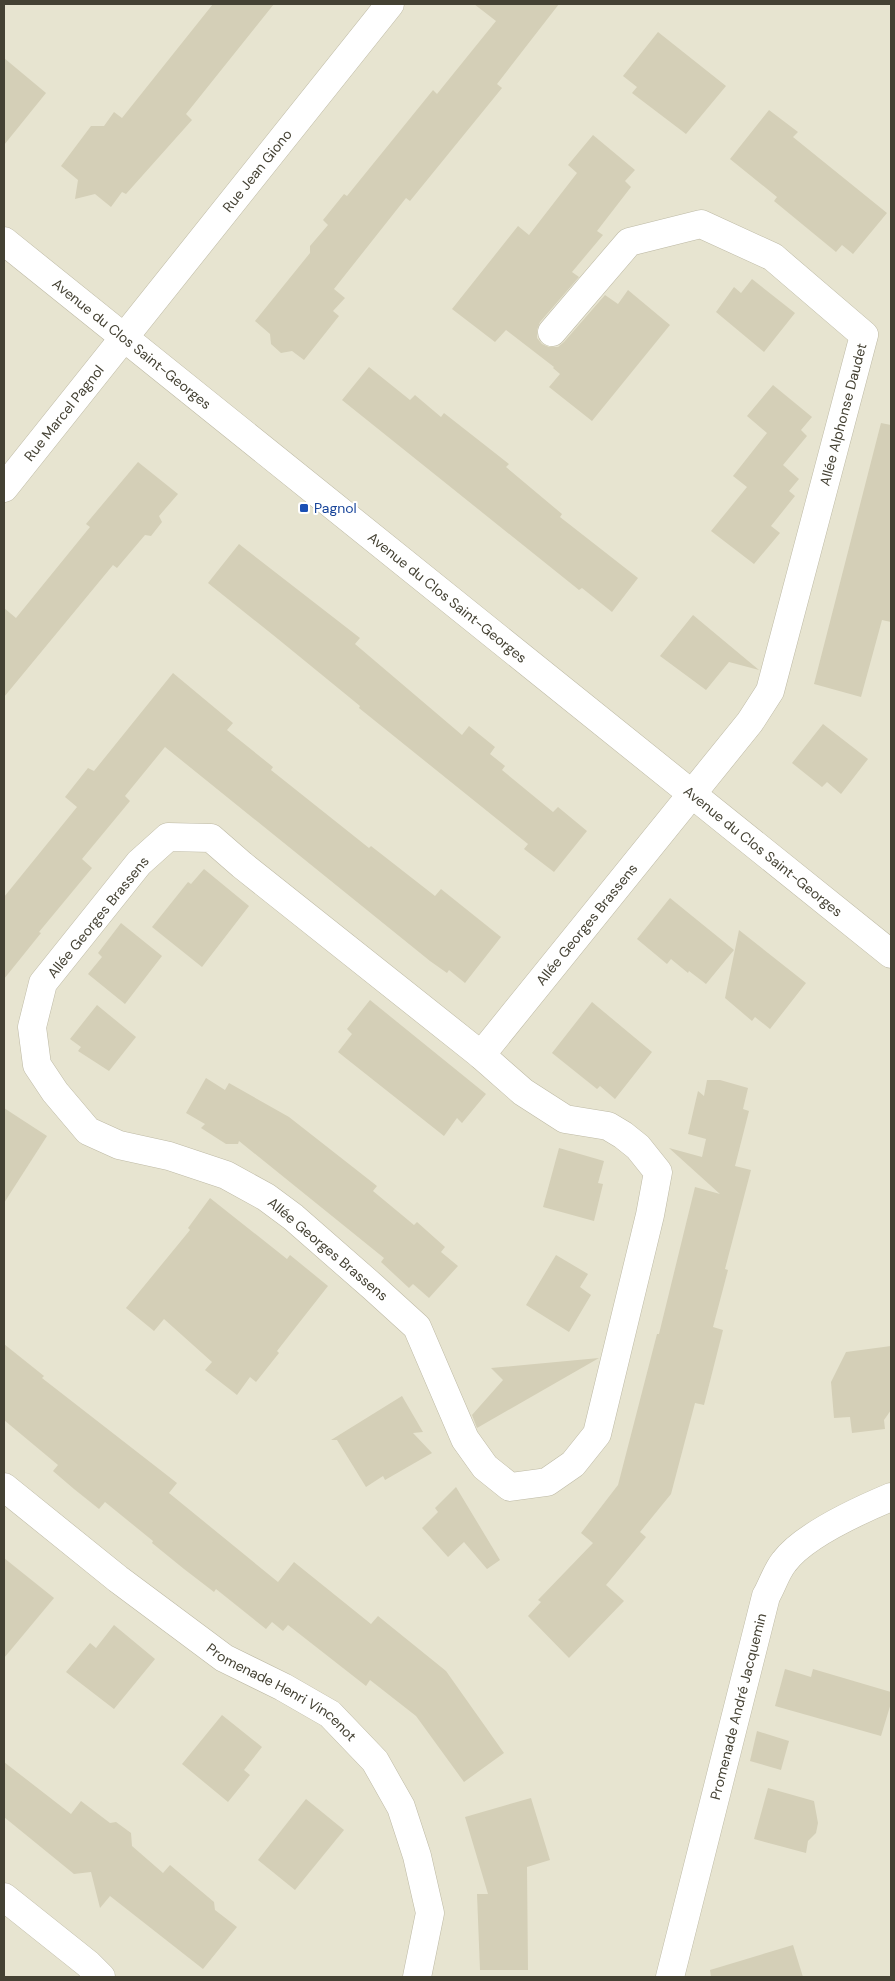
<svg xmlns="http://www.w3.org/2000/svg" width="895" height="1981" font-family="'DM Sans',sans-serif">
<style>
.residential{fill:#e7e4d0}
.building{fill:#d4cfb7}
.lines{fill:none;stroke-linecap:round;stroke-linejoin:round}
.minor-casing{stroke:#bebaa5;stroke-width:29}
.minor{stroke:#fff;stroke-width:28}
.transit-dot{fill:#1a4fb4;stroke:#fff;stroke-width:2}
.labels{text-anchor:middle;dominant-baseline:central;stroke-width:4;stroke-linejoin:round;paint-order:stroke}
.street-label{font-size:14px;fill:#444133;stroke:#fff}
.transit-label{font-size:14px;fill:#164399;stroke:#fff;text-anchor:start}
</style>
<rect width="100%" height="100%" fill="#f2f1e2"/>
<rect class="residential" x="4" y="4" width="887" height="1973"/>
<g class="building">
<path d="M 213,4 L 274,4 L 186,114 L 192,120 L 126,194 L 122,192 L 111,207 L 95,194 L 75,199 L 78,180 L 61,166 L 91,126 L 104,126 L 114,112 L 122,118 Z"/>
<path d="M 474,4 L 559,4 L 497,84 L 502,88 L 410,201 L 406,198 L 334,289 L 345,298 L 333,311 L 339,316 L 304,360 L 292,351 L 281,353 L 271,344 L 270,334 L 255,321 L 310,253 L 310,246 L 328,225 L 323,220 L 344,194 L 347,196 L 433,90 L 437,94 L 496,21 Z"/>
<path d="M 658,32 L 726,86 L 686,134 L 632,93 L 637,87 L 623,76 Z"/>
<path d="M 4,58 L 46,93 L 4,145 Z"/>
<path d="M 769,110 L 798,132 L 793,137 L 887,213 L 853,254 L 842,245 L 836,252 L 774,201 L 777,197 L 730,159 Z"/>
<path d="M 593,135 L 635,170 L 625,181 L 631,187 L 597,231 L 603,235 L 572,272 L 579,277 L 540,322 L 537,330 L 537,338 L 542,344 L 549,347 L 558,347 L 564,342 L 605,295 L 618,304 L 628,290 L 670,325 L 592,421 L 549,387 L 560,374 L 553,368 L 554,367 L 506,330 L 495,342 L 452,309 L 518,226 L 529,235 L 577,173 L 568,165 Z"/>
<path d="M 752,279 L 795,313 L 764,352 L 716,312 L 734,287 L 741,293 Z"/>
<path d="M 369,367 L 410,400 L 415,395 L 441,417 L 444,413 L 509,464 L 506,467 L 562,514 L 560,517 L 638,578 L 612,612 L 582,588 L 579,590 L 342,400 Z"/>
<path d="M 773,385 L 812,417 L 801,430 L 807,436 L 783,465 L 799,479 L 789,491 L 795,496 L 771,526 L 780,533 L 754,564 L 711,531 L 747,487 L 733,476 L 767,433 L 747,416 Z"/>
<path d="M 881,423 L 891,425 L 891,622 L 882,620 L 861,697 L 814,684 Z"/>
<path d="M 138,462 L 178,494 L 159,516 L 162,522 L 151,536 L 145,535 L 117,568 L 113,565 L 4,697 L 4,608 L 16,618 L 90,527 L 86,524 Z"/>
<path d="M 239,544 L 360,638 L 355,644 L 462,735 L 469,726 L 495,747 L 490,754 L 505,766 L 502,770 L 553,812 L 558,807 L 587,831 L 554,872 L 524,849 L 528,844 L 359,708 L 360,706 L 278,639 L 208,583 Z"/>
<path d="M 693,615 L 759,670 L 729,662 L 706,690 L 660,656 Z"/>
<path d="M 173,673 L 233,723 L 227,730 L 273,767 L 271,770 L 369,848 L 371,846 L 435,896 L 441,889 L 501,937 L 465,983 L 449,970 L 447,973 L 430,961 L 165,747 L 125,796 L 130,801 L 82,859 L 92,868 L 39,932 L 41,933 L 4,979 L 4,897 L 77,807 L 65,797 L 88,768 L 94,771 Z"/>
<path d="M 823,724 L 868,759 L 841,794 L 827,782 L 822,787 L 792,763 Z"/>
<path d="M 204,869 L 249,906 L 202,967 L 152,927 L 188,882 L 191,884 Z"/>
<path d="M 670,898 L 734,950 L 706,984 L 689,971 L 688,973 L 671,959 L 667,964 L 637,939 Z"/>
<path d="M 121,923 L 162,956 L 125,1004 L 88,974 L 102,957 L 98,953 Z"/>
<path d="M 739,930 L 806,983 L 770,1029 L 755,1017 L 752,1021 L 725,998 Z"/>
<path d="M 370,1000 L 486,1094 L 462,1123 L 457,1118 L 444,1136 L 338,1052 L 352,1034 L 347,1029 Z"/>
<path d="M 592,1002 L 652,1052 L 615,1099 L 600,1086 L 597,1089 L 552,1053 Z"/>
<path d="M 97,1005 L 136,1037 L 109,1071 L 78,1051 L 81,1047 L 70,1039 Z"/>
<path d="M 206,1078 L 225,1090 L 229,1083 L 289,1117 L 377,1186 L 373,1191 L 414,1225 L 417,1222 L 445,1247 L 441,1252 L 458,1266 L 429,1298 L 413,1284 L 409,1288 L 381,1262 L 384,1258 L 239,1141 L 238,1144 L 226,1144 L 201,1128 L 205,1124 L 186,1113 Z"/>
<path d="M 707,1080 L 720,1080 L 748,1088 L 743,1109 L 749,1111 L 735,1166 L 751,1170 L 725,1269 L 728,1270 L 713,1327 L 723,1330 L 704,1405 L 695,1403 L 671,1494 L 640,1532 L 646,1537 L 606,1585 L 624,1601 L 569,1658 L 528,1616 L 541,1602 L 538,1600 L 593,1543 L 581,1533 L 618,1485 L 657,1334 L 659,1334 L 695,1187 L 720,1194 L 669,1148 L 702,1157 L 706,1139 L 688,1134 L 698,1091 L 704,1096 Z"/>
<path d="M 4,1108 L 47,1136 L 4,1203 Z"/>
<path d="M 559,1148 L 604,1161 L 598,1183 L 603,1184 L 594,1221 L 543,1207 Z"/>
<path d="M 210,1198 L 287,1259 L 290,1255 L 328,1286 L 277,1351 L 279,1353 L 256,1382 L 250,1377 L 237,1395 L 205,1370 L 212,1362 L 164,1319 L 154,1331 L 126,1308 L 190,1230 L 188,1228 Z"/>
<path d="M 556,1255 L 588,1274 L 580,1287 L 591,1295 L 569,1332 L 526,1305 Z"/>
<path d="M 4,1344 L 44,1376 L 42,1378 L 177,1483 L 169,1493 L 278,1582 L 294,1562 L 371,1624 L 378,1616 L 446,1671 L 504,1753 L 464,1782 L 416,1716 L 370,1680 L 366,1686 L 288,1625 L 283,1631 L 272,1622 L 266,1629 L 216,1589 L 214,1592 L 184,1569 L 152,1543 L 153,1541 L 105,1502 L 99,1509 L 74,1489 L 53,1471 L 58,1465 L 4,1420 Z"/>
<path d="M 891,1346 L 891,1410 L 884,1420 L 885,1429 L 852,1433 L 850,1417 L 834,1418 L 831,1382 L 846,1352 Z"/>
<path d="M 599,1358 L 477,1428 L 472,1415 L 503,1380 L 491,1368 Z"/>
<path d="M 402,1396 L 423,1432 L 413,1433 L 432,1453 L 385,1480 L 383,1476 L 366,1487 L 337,1440 L 331,1440 Z"/>
<path d="M 456,1487 L 500,1560 L 487,1569 L 464,1542 L 448,1557 L 422,1528 L 438,1512 L 435,1508 Z"/>
<path d="M 4,1558 L 54,1598 L 4,1658 Z"/>
<path d="M 114,1625 L 155,1659 L 114,1709 L 66,1672 L 90,1643 L 96,1648 Z"/>
<path d="M 785,1669 L 811,1677 L 813,1669 L 891,1692 L 891,1703 L 881,1736 L 775,1706 Z"/>
<path d="M 222,1715 L 262,1747 L 244,1770 L 250,1775 L 228,1802 L 182,1764 Z"/>
<path d="M 757,1731 L 789,1741 L 781,1770 L 750,1761 Z"/>
<path d="M 4,1762 L 71,1814 L 81,1801 L 110,1823 L 116,1822 L 131,1833 L 132,1846 L 163,1873 L 170,1865 L 214,1902 L 215,1910 L 237,1927 L 203,1969 L 110,1896 L 100,1908 L 91,1872 L 74,1874 L 4,1817 Z"/>
<path d="M 768,1788 L 814,1801 L 818,1823 L 816,1833 L 808,1841 L 806,1853 L 754,1839 Z"/>
<path d="M 531,1798 L 550,1860 L 527,1867 L 528,1970 L 480,1970 L 477,1894 L 488,1894 L 465,1817 Z"/>
<path d="M 306,1799 L 344,1830 L 295,1890 L 258,1860 Z"/>
<path d="M 793,1945 L 803,1977 L 711,1977 L 710,1970 Z"/>
</g>
<g class="lines">
<g class="minor-casing">
<g id="minor">
<path id="s1" d="M 4,241 L 891,954"/>
<path id="s2" d="M 4,488 L 390,4"/>
<path d="M 168,837 L 211,838 L 242,865 L 481,1055 L 523,1092 L 565,1119 L 608,1126 L 623,1135 L 638,1147 L 658,1172 L 650,1215 L 597,1434 L 573,1464 L 547,1482 L 510,1487 L 485,1467 L 465,1439 L 417,1327 L 373,1287 L 293,1217 L 266,1197 L 226,1175 L 169,1156 L 119,1145 L 88,1131 L 55,1092 L 37,1065 L 32,1027 L 43,983 L 139,863 Z"/>
<path id="s3" d="M 481,1055 L 750,722 L 770,691 L 864,335 L 773,257 L 701,224 L 629,242 L 552,332"/>
<path id="s4" d="M 4,1487 L 118,1579 L 224,1658 L 283,1687 L 330,1714 L 375,1761 L 401,1807 L 417,1856 L 430,1913 L 417,1977"/>
<path d="M 4,1897 L 88,1964 L 101,1977"/>
<path id="s5" d="M 670,1977 L 766,1596 C 772,1586 776,1572 784,1562 C 804,1535 860,1510 891,1497"/>
</g>
</g>
<use href="#minor" class="minor"/>
</g>
<rect class="transit-dot" x="299" y="503" width="10" height="10" rx="2.5"/>
<g class="labels">
<g class="street-label">
<text stroke="none"><textPath href="#s2" startOffset="406">Rue Jean Giono</textPath></text>
<text stroke="none"><textPath href="#s1" startOffset="164">Avenue du Clos Saint-Georges</textPath></text>
<text stroke="none"><textPath href="#s2" startOffset="96">Rue Marcel Pagnol</textPath></text>
<text stroke="none"><textPath href="#s3" startOffset="751">Allée Alphonse Daudet</textPath></text>
<text stroke="none"><textPath href="#s1" startOffset="569">Avenue du Clos Saint-Georges</textPath></text>
<text stroke="none"><textPath href="#s1" startOffset="974">Avenue du Clos Saint-Georges</textPath></text>
<text transform="translate(98 917) rotate(-51)">Allée Georges Brassens</text>
<text stroke="none"><textPath href="#s3" startOffset="168">Allée Georges Brassens</textPath></text>
<text transform="translate(328 1249) rotate(40)">Allée Georges Brassens</text>
<text stroke="none"><textPath href="#s4" startOffset="346">Promenade Henri Vincenot</textPath></text>
<text stroke="none"><textPath href="#s5" startOffset="279">Promenade André Jacquemin</textPath></text>
</g>
<g class="transit-label">
<text x="314" y="508">Pagnol</text>
</g>
</g>
<rect width="895" height="1981" fill="none" stroke="#444133" stroke-width="10"/>
</svg>
